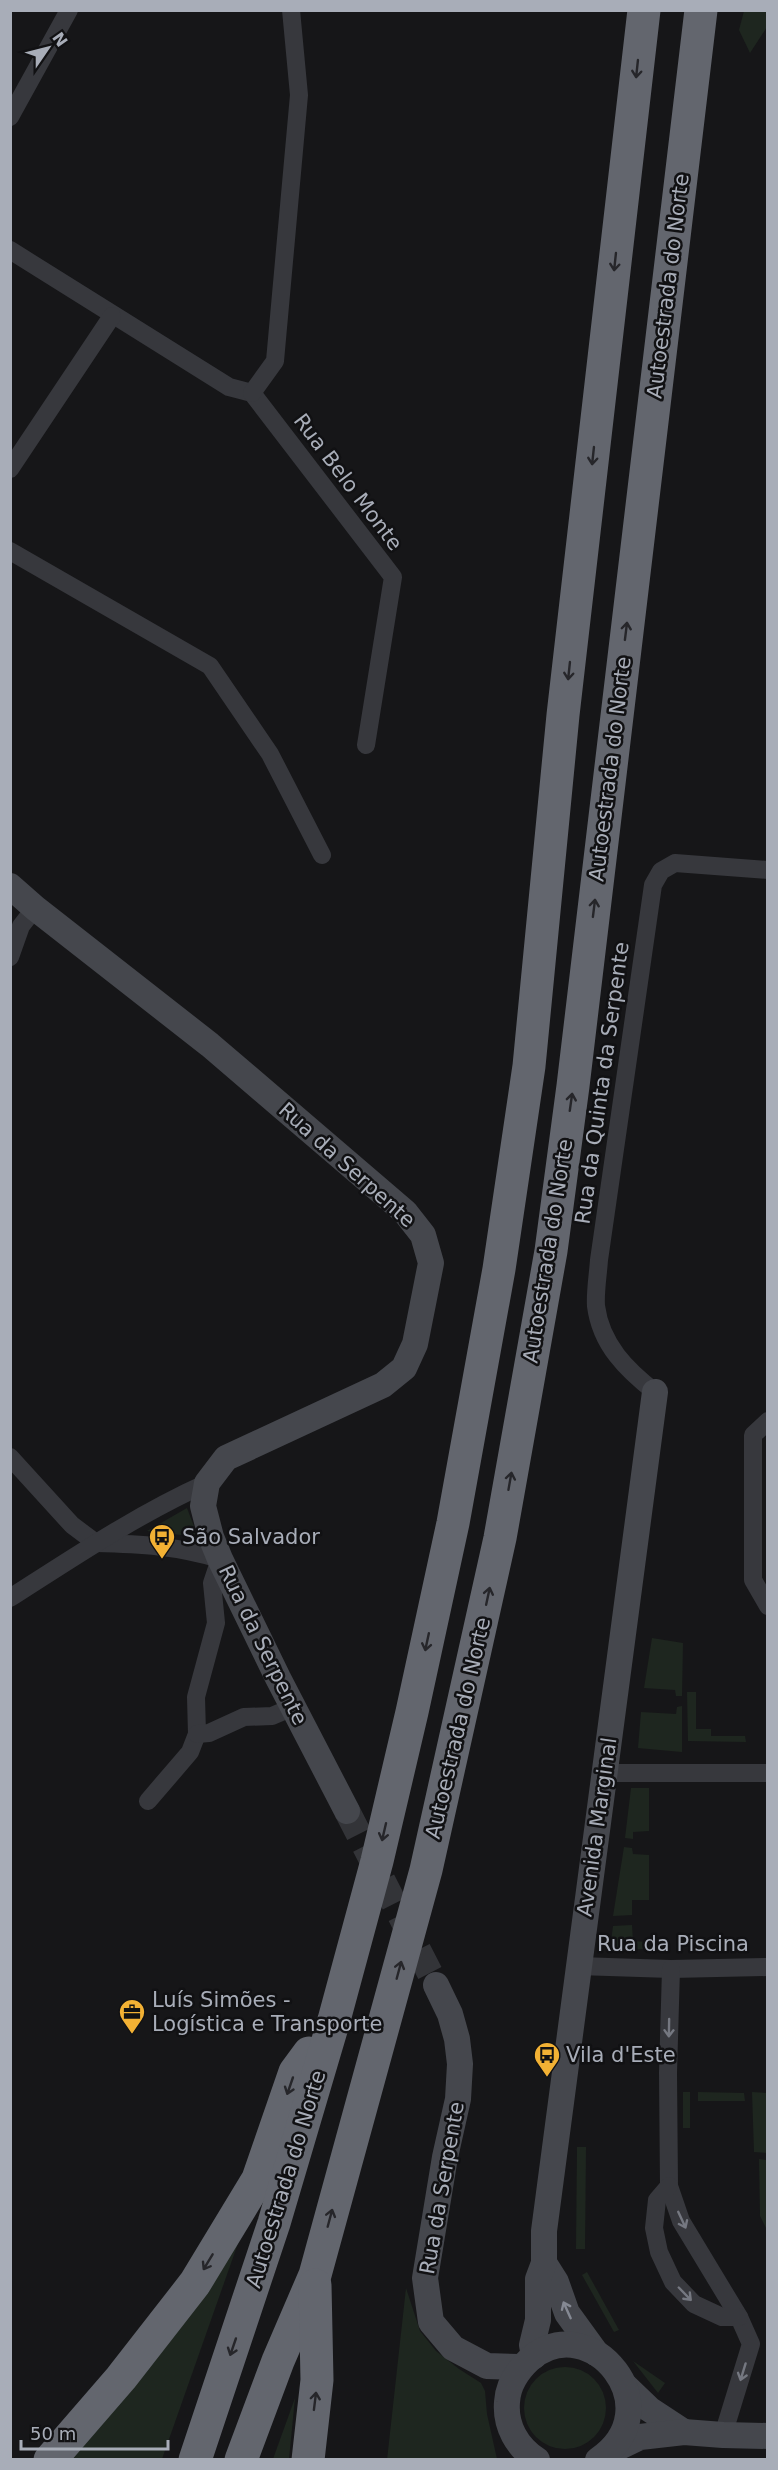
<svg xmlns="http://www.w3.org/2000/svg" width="778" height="2470" font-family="'DejaVu Sans',sans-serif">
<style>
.green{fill:#1e261f}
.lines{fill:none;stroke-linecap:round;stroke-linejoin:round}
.secondary-tunnel{stroke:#333438;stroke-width:26;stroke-dasharray:26 13;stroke-linecap:butt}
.street{stroke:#37383d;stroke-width:18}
.secondary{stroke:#45474d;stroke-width:26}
.highway{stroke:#63666e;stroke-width:33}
.oneway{stroke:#26262a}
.oneway2{stroke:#757881}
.oneway3{stroke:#858993}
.labels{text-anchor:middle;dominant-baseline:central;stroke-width:5;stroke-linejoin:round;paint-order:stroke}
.street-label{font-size:21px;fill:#a8adb8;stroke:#111113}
.poi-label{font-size:21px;fill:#a8adb8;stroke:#111113;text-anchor:start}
</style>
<rect width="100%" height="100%" fill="#161618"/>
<g class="green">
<path d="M 744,11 L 767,11 L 767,27 L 750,53 L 739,30 Z"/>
<path d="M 187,1508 L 198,1537 L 147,1531 Z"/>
<path d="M 652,1638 L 683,1643 L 682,1696 L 676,1696 L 675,1690 L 644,1688 Z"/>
<path d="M 687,1692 L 696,1692 L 696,1729 L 711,1729 L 711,1736 L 745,1736 L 746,1742 L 688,1741 Z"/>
<path d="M 682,1706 L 682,1752 L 638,1748 L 641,1712 L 676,1714 L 677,1707 Z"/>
<path d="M 631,1788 L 649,1788 L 649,1831 L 633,1832 L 633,1839 L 625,1838 Z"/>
<path d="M 624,1847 L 632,1848 L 633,1854 L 649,1855 L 649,1900 L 632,1900 L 632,1915 L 613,1916 Z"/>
<path d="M 632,1925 L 633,1941 L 648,1942 L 648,1949 L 610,1950 L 613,1926 Z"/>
<rect x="683" y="2092" width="7" height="36"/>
<path d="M 698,2092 L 744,2093 L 745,2101 L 698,2101 Z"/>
<path d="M 752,2092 L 767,2093 L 767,2153 L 754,2152 Z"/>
<path d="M 577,2147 L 586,2147 L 585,2249 L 576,2249 Z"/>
<path d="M 759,2159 L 767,2160 L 767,2230 L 760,2216 Z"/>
<path d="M 242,2232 L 162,2459 L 64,2460 Z"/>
<path d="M 587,2272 L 619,2330 L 614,2332 L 582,2275 Z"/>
<path d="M 406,2288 L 420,2331 L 436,2351 L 459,2369 L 481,2383 L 485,2391 L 487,2414 L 497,2459 L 387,2460 Z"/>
<path d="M 633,2361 L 665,2383 L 658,2393 Z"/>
<circle cx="565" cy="2408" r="41"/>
<path d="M 295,2398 L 289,2459 L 273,2459 Z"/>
</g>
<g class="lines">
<path class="secondary-tunnel" d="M 347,1811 L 436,1985"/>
<g class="street">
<path d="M 10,117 L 69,10"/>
<path d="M 10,250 L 229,387 L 252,393 L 393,577 L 366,745"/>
<path d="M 252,393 L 275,361 L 299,95 L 291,10"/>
<path d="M 10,469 L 112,316"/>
<path d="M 10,551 L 210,666 L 270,754 L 322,855"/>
<path d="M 10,957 L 21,926 L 35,908"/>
<path d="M 655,1392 C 627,1370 601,1345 596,1306 C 595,1292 598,1275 599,1260 L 653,885 L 661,871 L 675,863 L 768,870"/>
<path d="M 768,1421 L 753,1435 L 753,1580 L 768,1606"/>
<path d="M 10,1457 L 72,1525 L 96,1543"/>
<path d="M 96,1543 C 142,1544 176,1546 220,1559 L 212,1583 L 216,1623 L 196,1697 L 197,1734 L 190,1752 L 148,1801"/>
<path d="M 10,1598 C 74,1557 138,1514 207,1483"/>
<path d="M 197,1734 L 209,1733 L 244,1717 L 272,1716 L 293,1707"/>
<path d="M 605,1773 L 768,1773"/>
<path d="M 578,1966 L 671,1969 L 768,1967"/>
<path d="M 671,1969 L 668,2073 L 669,2186 L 681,2221 L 739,2317 L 751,2344 L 723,2435"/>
<path d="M 669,2186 L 657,2200 L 654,2228 L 659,2252 L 673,2282 L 694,2304 L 722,2317 L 739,2317"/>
</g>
<g class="secondary">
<path d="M 10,886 L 35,908 L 210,1045 L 405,1212 L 423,1235 L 431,1263 L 415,1344 L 404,1368 L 383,1385 L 226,1458 L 207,1483 L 203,1506 L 211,1537 L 220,1559 L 278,1678 L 347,1811"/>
<path d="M 436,1985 L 450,2014 L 457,2039 L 460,2064 L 458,2099 L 445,2157 L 425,2278 L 431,2322 L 453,2348 L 487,2366 L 520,2367"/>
<path d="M 544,2263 L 556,2282 L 567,2313 L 596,2353"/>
<path d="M 534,2356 L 532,2345 L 538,2320 L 538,2279 L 544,2263 L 544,2231 L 655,1392"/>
<path d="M 625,2386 L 649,2409 L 684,2432"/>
<path d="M 611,2451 L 640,2437 L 684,2432 L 723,2435 L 768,2436"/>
<path d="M 537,2460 C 517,2447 505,2426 507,2402 C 508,2384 517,2371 530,2359 C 591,2307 674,2409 598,2460"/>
</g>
<g class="highway">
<path d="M 50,2460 L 121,2378 L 195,2283 L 258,2179 L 295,2072 L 309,2053"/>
<path d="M 195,2460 L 274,2223 L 334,2020 L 377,1861 L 412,1712 L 453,1523 L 499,1269 L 529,1066 L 563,715 L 644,10"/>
<path d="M 241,2460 L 278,2361 L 315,2275 L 426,1870 L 500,1538 L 551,1251 L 573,1086 L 701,10"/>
<path d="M 308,2460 L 317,2380 L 315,2285"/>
</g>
</g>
<defs><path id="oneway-shaft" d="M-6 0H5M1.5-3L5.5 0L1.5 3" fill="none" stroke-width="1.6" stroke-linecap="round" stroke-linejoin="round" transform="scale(1.5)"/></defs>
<g class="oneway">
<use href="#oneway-shaft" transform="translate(637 69) rotate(96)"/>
<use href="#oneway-shaft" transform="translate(615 262) rotate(96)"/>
<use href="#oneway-shaft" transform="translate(593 456) rotate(96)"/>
<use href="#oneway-shaft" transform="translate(626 631) rotate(-83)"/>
<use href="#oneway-shaft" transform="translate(569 671) rotate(96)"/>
<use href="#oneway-shaft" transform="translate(594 908) rotate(-83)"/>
<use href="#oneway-shaft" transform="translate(571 1102) rotate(-82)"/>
<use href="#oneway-shaft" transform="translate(510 1481) rotate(-80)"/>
<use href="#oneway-shaft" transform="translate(488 1596) rotate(-78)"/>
<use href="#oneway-shaft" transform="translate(427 1642) rotate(102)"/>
<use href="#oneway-shaft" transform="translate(384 1832) rotate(103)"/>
<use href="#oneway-shaft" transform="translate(399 1970) rotate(-75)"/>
<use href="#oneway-shaft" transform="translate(290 2086) rotate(109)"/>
<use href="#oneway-shaft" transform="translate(330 2218) rotate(-75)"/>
<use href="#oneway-shaft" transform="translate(208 2262) rotate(121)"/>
<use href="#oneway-shaft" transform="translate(233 2347) rotate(109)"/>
<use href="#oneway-shaft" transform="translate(315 2401) rotate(-83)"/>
</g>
<g class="oneway2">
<use href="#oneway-shaft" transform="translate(669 2028) rotate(91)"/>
<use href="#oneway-shaft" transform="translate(682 2220) rotate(65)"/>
<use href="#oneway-shaft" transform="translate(685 2294) rotate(46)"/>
<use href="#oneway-shaft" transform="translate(743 2372) rotate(107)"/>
</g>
<use class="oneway3" href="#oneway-shaft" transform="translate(567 2310) rotate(-114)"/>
<defs>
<g id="bus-pin" transform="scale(1.35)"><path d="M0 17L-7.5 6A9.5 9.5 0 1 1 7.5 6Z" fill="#f2b134" stroke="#111113"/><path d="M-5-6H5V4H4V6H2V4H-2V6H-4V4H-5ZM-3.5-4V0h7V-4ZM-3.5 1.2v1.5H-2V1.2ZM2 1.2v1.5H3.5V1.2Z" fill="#111"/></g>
<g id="office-pin" transform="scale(1.35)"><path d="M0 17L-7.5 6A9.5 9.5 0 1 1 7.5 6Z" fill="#f2b134" stroke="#111113"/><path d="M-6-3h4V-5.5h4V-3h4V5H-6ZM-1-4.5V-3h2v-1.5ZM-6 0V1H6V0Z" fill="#111"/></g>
</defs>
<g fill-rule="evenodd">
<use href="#bus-pin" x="162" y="1537"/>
<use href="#office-pin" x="132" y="2012"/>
<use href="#bus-pin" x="547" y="2055"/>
</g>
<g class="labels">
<g class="street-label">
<text transform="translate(668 286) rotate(-83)">Autoestrada do Norte</text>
<text transform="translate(348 482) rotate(53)">Rua Belo Monte</text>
<text transform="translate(610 769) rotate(-83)">Autoestrada do Norte</text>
<text transform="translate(602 1083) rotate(-82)">Rua da Quinta da Serpente</text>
<text transform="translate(347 1165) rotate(42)">Rua da Serpente</text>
<text transform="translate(548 1251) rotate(-81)">Autoestrada do Norte</text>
<text transform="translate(263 1645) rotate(64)">Rua da Serpente</text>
<text transform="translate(458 1728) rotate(-77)">Autoestrada do Norte</text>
<text transform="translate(597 1827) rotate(-82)">Avenida Marginal</text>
<text x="673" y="1944">Rua da Piscina</text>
<text transform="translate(286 2179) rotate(-73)">Autoestrada do Norte</text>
<text transform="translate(442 2188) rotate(-80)">Rua da Serpente</text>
</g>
<g class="poi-label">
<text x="182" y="1537">São Salvador</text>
<text x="152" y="2000">Luís Simões -<tspan x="152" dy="24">Logística e Transporte</tspan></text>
<text x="566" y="2055">Vila d'Este</text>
</g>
</g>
<rect width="778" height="2470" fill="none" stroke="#a8adb8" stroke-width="24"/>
<g transform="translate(48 48) rotate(55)" stroke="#111113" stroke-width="4.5" paint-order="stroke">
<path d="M0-4.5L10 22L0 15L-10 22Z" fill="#a8adb8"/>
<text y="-9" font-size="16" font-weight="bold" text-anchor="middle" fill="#a8adb8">N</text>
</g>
<path d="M21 2440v9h147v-9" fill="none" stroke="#a8adb8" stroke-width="3"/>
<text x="30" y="2440" font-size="18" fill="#a8adb8" stroke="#111113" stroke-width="4.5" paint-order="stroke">50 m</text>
</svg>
